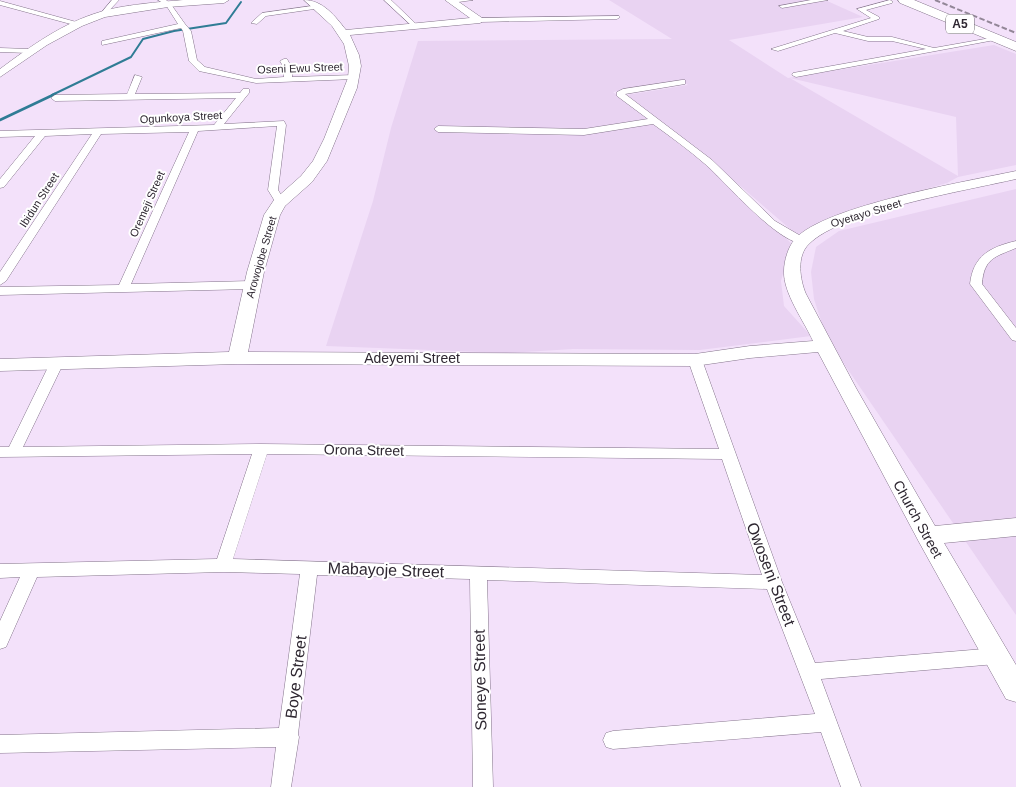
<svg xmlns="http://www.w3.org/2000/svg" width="1016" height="787" font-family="Arial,sans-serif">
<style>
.built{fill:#e9d3f2;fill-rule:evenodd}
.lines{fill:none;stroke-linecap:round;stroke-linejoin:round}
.stream-far1{stroke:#2f7c95;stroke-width:2}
.stream{stroke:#2f7c95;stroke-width:2.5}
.street-casing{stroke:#84748b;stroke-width:1}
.secondary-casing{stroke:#84748b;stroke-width:1}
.highway-casing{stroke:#84748b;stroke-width:1}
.street{fill:#fff;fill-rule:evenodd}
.secondary{fill:#fff;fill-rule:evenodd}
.highway{fill:#fff;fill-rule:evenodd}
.rail{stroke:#928697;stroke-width:2;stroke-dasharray:5.5 2.5;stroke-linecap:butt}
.labels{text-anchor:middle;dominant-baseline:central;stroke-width:4;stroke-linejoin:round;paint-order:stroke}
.far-street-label{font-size:11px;fill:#2e2731;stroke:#fff}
.shield{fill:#fff;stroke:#6d686f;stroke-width:1}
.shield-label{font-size:12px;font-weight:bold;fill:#2e2731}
.street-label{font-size:14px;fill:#2e2731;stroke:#fff}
.near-street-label{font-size:16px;fill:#2e2731;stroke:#fff}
</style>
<rect width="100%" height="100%" fill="#f3e1fa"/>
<g class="built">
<path d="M 609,0 L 825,0 L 863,17 L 729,40 L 788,78 L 994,45 L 1016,54 L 1016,165 L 958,177 L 947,183 L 876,203 L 826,219 L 797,235 L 745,190 L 627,95 L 688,85 L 683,81 L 613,92 L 694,153 L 791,243 L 781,281 L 784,306 L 811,336 L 700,350 L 573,349 L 507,353 L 326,346 L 373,201 L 391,128 L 418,41 L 672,39 ZM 790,78 L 956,117 L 958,176 Z"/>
<path d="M 1016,189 L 1016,615 L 827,339 L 814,299 L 811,272 L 816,247 L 839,231 Z"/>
</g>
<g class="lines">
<path class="stream-far1" d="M 52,95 L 131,57 L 143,39 L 174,31 L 226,23 L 241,2"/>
<path class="stream" d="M 0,120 L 55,94"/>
<g class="street-casing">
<g id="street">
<path d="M 112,0 L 119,0 L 105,15 L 101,15 L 101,13 Z"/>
<path d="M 158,0 L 166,0 L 170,3 L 185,24 L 191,31 L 197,60 L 205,67 L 256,79 L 284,77 L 284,68 L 280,61 L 284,59 L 287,59 L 292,68 L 292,77 L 354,75 L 358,77 L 354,79 L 256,83 L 199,71 L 189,61 L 183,31 L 181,28 L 102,45 L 102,41 L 178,24 L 166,5 Z"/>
<path d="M 384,0 L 391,0 L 416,24 L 416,26 L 412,26 Z"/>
<path d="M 453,0 L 473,0 L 451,3 L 451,1 Z"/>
<path d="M 811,0 L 828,0 L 782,8 L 779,6 Z"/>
<path d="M 890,0 L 893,2 L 892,3 L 866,10 L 879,17 L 879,19 L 843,31 L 868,37 L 892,37 L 934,48 L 996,37 L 1000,39 L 796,77 L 792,75 L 793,73 L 926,49 L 892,41 L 868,41 L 835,33 L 778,51 L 771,49 L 871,18 L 857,9 Z"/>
<path d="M 0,1 L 80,23 L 82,24 L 78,26 L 0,5 Z"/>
<path d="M 319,5 L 321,6 L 321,8 L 266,16 L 257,24 L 251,23 L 262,13 Z"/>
<path d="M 619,16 L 620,17 L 617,19 L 480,22 L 477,20 L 480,18 Z"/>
<path d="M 0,48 L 29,49 L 33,51 L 29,53 L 0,52 Z"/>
<path d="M 135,75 L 142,77 L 135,94 L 240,93 L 243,89 L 249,89 L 249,93 L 224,124 L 284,121 L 286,125 L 278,190 L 285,201 L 280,204 L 276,203 L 268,190 L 277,126 L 198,131 L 131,284 L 251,281 L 257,285 L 251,289 L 0,295 L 0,287 L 119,285 L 189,132 L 101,134 L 6,281 L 0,285 L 0,272 L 92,134 L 45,136 L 4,187 L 0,188 L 0,179 L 35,136 L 0,137 L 0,131 L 214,125 L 236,98 L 55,101 L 51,98 L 55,95 L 127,94 Z"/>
<path d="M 682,80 L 685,80 L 685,84 L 625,94 L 712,160 L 775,221 L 806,239 L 807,241 L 806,243 C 782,249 724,180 705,164 C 689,150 671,137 653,124 L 584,135 L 438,132 L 434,129 L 438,126 L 584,129 L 648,119 L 617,96 L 617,92 L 623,89 Z"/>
<path d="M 1016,241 L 1016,248 C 995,257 984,258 982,284 L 1016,328 L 1016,341 L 1012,340 L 970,284 C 973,256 990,247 1016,241 Z"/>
<path d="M 695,356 L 702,360 L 782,582 L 815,663 L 996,648 L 1003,650 L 1005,656 L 1003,662 L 996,664 L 821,679 L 861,787 L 841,787 L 821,732 L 613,749 L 606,747 L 603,740 L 606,733 L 613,731 L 815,714 L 767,589 L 487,580 L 493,787 L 473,787 L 470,579 L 317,575 L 298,734 L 299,737 L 291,787 L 271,787 L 276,747 L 0,753 L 0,735 L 279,728 L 300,574 L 223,572 L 37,577 L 6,647 L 0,649 L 0,621 L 20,577 L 0,578 L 0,564 L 217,559 L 252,454 L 0,457 L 0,447 L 9,447 L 52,359 L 57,358 L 64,362 L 23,447 L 261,444 L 719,449 L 688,360 ZM 267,454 L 722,459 L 762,575 L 233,559 Z"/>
</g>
</g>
<g class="secondary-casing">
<g id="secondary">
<path d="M 183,0 L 229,0 L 224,3 L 168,7 L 105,17 L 82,26 L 47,45 L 0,77 L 0,69 C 31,46 63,23 100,12 C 121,5 160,2 183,0 Z"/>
<path d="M 304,0 C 323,0 335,16 346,30 L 470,18 L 445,0 L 456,0 L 485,20 L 480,23 L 350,35 L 359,55 L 361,66 L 357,88 L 327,161 L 312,182 L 285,206 L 280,215 L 264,272 L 248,352 L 695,354 L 750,346 L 813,341 C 804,321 783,293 784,271 C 784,261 788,247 795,239 C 824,206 969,181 1016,171 L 1016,179 C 969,190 841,211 809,244 C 796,256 800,280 806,294 L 856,388 L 935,526 L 1016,518 L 1016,536 L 944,543 L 1016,665 L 1016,702 L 1006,699 L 919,542 L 818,352 L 750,358 L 695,366 L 237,364 L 0,371 L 0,359 L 229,352 L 247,272 L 264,215 L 274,200 L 301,176 L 313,161 L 324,139 L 348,78 L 349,66 L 344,44 L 332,26 Z"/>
</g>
</g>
<g class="highway-casing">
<path id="highway" d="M 898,0 L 914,0 L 1016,42 L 1016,51 L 900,3 Z"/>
</g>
<use href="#street" class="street"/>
<use href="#secondary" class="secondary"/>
<use href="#highway" class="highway"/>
<path class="rail" d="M 935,0 L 1016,33"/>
</g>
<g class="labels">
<g class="far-street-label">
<text transform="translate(300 68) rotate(-2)">Oseni Ewu Street</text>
<text transform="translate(181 117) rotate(-3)">Ogunkoya Street</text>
<text transform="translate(39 200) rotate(-57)">Ibidun Street</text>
<text transform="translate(147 204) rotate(-66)">Oremeji Street</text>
<text transform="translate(866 213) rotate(-17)">Oyetayo Street</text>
<text transform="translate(261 257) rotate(-74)">Arowojobe Street</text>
</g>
<rect class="shield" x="946" y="14.5" width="28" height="19" rx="4"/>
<g class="shield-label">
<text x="960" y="24">A5</text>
</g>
<g class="street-label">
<text x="412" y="358">Adeyemi Street</text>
<text transform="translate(364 450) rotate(1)">Orona Street</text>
<text transform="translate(918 519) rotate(61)">Church Street</text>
</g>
<g class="near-street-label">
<text transform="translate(386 570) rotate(2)">Mabayoje Street</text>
<text transform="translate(771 574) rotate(69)">Owoseni Street</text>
<text transform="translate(296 677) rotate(-83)">Boye Street</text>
<text transform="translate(480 680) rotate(-91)">Soneye Street</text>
</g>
</g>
</svg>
